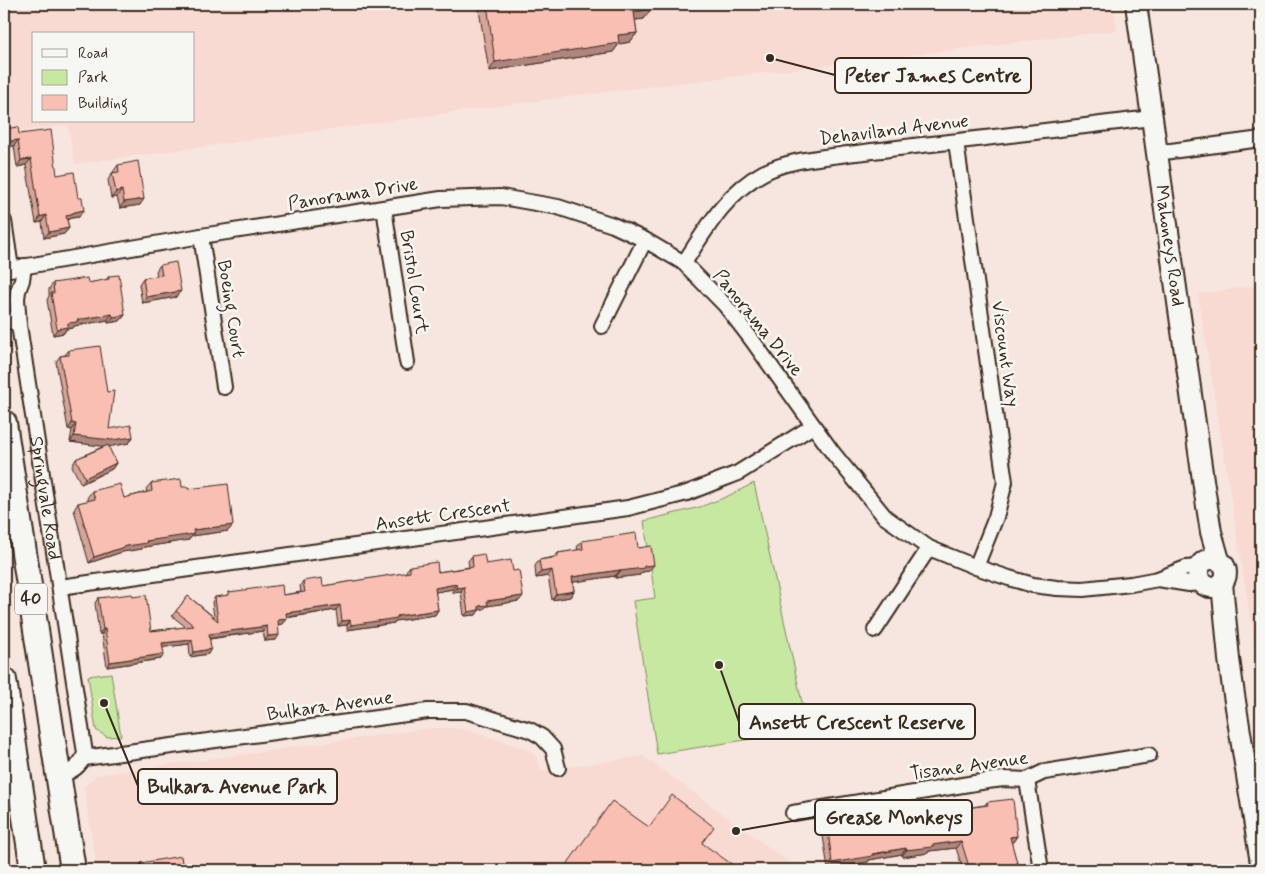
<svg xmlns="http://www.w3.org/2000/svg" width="1265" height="874" font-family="Mynerve,sans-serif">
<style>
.built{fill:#f8dad2;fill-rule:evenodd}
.green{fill:#c6e8a1;stroke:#808960}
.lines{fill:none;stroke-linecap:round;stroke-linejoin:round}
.minor-casing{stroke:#3b2a1e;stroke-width:18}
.secondary-casing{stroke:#3b2a1e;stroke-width:24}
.trunk-casing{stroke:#3b2a1e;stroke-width:28}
.minor{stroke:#f6f6f2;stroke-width:14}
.secondary{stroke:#f6f6f2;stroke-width:20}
.trunk{stroke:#f6f6f2;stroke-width:24}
.wall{fill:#d7a49a;stroke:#3b2a1e}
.shaded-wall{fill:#af867d;stroke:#3b2a1e}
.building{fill:#fabfb3;stroke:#3b2a1e}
.labels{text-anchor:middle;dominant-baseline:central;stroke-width:5;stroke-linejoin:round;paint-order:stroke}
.shield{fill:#f6f6f2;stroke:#73675e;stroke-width:1}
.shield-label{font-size:18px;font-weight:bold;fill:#3b2a1e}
.street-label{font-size:19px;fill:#3b2a1e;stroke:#f6f6f2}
.leader{fill:none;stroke:#3b2a1e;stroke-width:2}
.callout-dot{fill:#3b2a1e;stroke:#f6f6f2;stroke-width:2}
.callout{fill:#f6f6f2;stroke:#3b2a1e;stroke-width:2}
.callout-label{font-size:20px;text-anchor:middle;font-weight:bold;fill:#3b2a1e}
</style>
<rect width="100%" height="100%" fill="#f7e6df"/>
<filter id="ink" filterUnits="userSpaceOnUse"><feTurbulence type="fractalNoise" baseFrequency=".02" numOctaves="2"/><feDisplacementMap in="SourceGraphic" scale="10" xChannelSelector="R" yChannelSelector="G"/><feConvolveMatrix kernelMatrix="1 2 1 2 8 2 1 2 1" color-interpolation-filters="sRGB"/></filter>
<g filter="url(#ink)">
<g class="built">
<path d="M 4,4 L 1113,4 L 1117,30 L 581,95 L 75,164 L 68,125 L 4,133 ZM 34,34 L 194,34 L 194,121 L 34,121 Z"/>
<path d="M 1261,285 L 1261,685 L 1198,294 Z"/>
<path d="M 430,728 L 454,728 L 472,731 L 526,749 L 533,753 L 539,763 L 541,771 L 643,756 L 800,870 L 97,870 L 84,787 L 96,775 Z"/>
</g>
<g class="green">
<path d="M 754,483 L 808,730 L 657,754 L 633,601 L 655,598 L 644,521 L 700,507 L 726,497 Z"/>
<path d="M 111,673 L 121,736 L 107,737 L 96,730 L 88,676 Z"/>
</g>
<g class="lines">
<g class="minor-casing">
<g id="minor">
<path d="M 956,142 L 1005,482 L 996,517 L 976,567"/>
<path d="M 1156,153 L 1261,139"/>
<path d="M 384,208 L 407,362"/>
<path d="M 4,221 L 11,268"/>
<path d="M 201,236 L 224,387"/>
<path d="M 684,263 C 706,229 726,193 763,173 C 784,162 809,159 832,156 C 862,152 892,149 922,145 C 999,137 1075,127 1151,118"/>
<path id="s1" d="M 24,266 L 22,280 L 18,291 L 17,299 L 19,325 L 85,753 C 81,767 71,772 58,776"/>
<path d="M 4,270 L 201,236 L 441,199 L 501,197 L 558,207 L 613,225 L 645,240 L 684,263 L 725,305 L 752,340 L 833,453 L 885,517 L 929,548 L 976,567 L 1009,578 L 1033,585 L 1057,588 L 1083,589 L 1131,584 L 1158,579 L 1186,568 L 1199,567"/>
<path d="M 4,317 L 19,325"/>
<path d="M 602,326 L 645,240"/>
<path d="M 1158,579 L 1189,584 L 1202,583"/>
<path d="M 60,587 L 628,508 L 687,493 L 738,473 L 813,426"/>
<path d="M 875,630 L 929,548"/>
<path d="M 84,758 L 428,711 L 466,711 L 530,730 L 542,737 L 553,749 L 558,768"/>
<path d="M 1027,780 L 1041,870"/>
<path d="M 793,813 L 987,781 L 1004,779 L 1027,780 L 1044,772 L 1051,771 L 1149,755"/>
</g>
</g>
<g class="secondary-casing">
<g id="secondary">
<path id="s2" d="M 1136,4 L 1204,487 L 1211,532 L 1219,560"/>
<circle cx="1212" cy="573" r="14"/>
<path d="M 1222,583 L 1229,659 L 1234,695 L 1261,863"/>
</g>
</g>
<g class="trunk-casing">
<g id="trunk">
<path d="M 4,423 L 73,870"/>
<path d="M 4,680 L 33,870"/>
</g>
</g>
<use href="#minor" class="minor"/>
<use href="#secondary" class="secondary"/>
<use href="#trunk" class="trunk"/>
</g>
<g class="wall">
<path d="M 478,4 L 650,4 L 651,9 L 644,19 L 635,20 L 637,33 L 630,42 L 619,44 L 613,52 L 489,71 Z"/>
<path d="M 19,134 L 57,175 L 79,217 L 71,218 L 67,220 L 69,228 L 64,234 L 44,238 L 42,222 L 36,223 L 26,165 L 17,167 L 14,146 Z"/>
<path d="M 118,165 L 140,205 L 120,208 L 117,197 L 111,198 L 108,180 L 112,173 L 114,173 L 113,172 Z"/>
<path d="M 160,265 L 176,297 L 142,303 L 139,284 L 143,278 L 157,276 L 156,271 Z"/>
<path d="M 109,276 L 125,315 L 120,321 L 108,323 L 108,320 L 74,326 L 73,328 L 66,329 L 64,333 L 53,335 L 47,300 L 49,296 L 49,289 L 53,283 L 88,283 L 106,280 Z"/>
<path d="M 69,350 L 109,429 L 133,437 L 129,443 L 108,446 L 116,463 L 112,469 L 81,484 L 72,466 L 76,459 L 104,446 L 70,442 L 72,430 L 68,429 L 56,362 L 60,356 L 65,355 Z"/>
<path d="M 151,483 L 182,487 L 188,489 L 233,525 L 228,531 L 192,536 L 189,540 L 144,547 L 142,549 L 122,552 L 89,563 L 74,510 L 78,503 L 89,501 L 87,498 L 92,491 L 124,498 L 147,492 L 146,489 Z"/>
<path d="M 582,541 L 638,548 L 649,571 L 642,572 L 640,575 L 615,578 L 615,576 L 573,582 L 574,591 L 570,597 L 552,600 L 548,576 L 536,578 L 535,566 L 539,560 L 554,557 L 558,553 L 578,550 L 577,547 Z"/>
<path d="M 472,556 L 486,564 L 513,571 L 519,601 L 487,606 L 484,609 L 479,610 L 476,615 L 464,616 L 461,592 L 453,593 L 453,589 L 435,592 L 438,610 L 435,615 L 395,621 L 394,623 L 347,630 L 347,625 L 338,626 L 336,610 L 286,618 L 287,619 L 283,624 L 278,625 L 276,640 L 265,641 L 263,631 L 210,639 L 208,654 L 190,657 L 189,644 L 163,647 L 161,659 L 107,667 L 102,634 L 99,634 L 95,603 L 98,598 L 133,597 L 151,631 L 186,627 L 172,616 L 188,596 L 214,617 L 212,602 L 215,597 L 226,596 L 229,592 L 283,595 L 301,592 L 300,586 L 303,581 L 323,586 L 406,573 L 406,571 L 410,566 L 438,572 L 469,567 L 468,561 Z"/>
<path d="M 987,802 L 1017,836 L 1013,842 L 1011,842 L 1019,870 L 963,870 L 956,848 L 929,851 L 928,853 L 902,857 L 902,854 L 869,860 L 868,862 L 828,869 L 823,836 L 828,830 L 845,829 L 869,824 L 871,822 L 903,816 L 906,812 L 952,810 L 985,805 Z"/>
<path d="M 141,863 L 183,870 L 136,870 Z"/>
</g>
<g class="shaded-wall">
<path d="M 651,9 L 644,19 L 627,21 L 634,12 Z"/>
<path d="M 637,33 L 630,42 L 619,44 L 613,52 L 489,71 L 495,62 L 618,35 Z"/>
<path d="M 18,140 L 14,146 L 4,148 L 4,142 Z"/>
<path d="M 31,159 L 26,165 L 17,167 L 21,160 Z"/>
<path d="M 122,190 L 117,197 L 111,198 L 116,192 Z"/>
<path d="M 144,199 L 140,205 L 120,208 L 124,202 Z"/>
<path d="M 84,210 L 79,217 L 71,218 L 62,222 L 66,216 L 75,212 Z"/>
<path d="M 46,215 L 42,222 L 36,223 L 40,217 Z"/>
<path d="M 69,228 L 64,234 L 44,238 L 49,232 Z"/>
<path d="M 181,291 L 176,297 L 142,303 L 146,297 Z"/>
<path d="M 112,314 L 108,320 L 74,326 L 73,328 L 66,329 L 64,333 L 53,335 L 57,329 L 68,323 L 77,320 Z"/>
<path d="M 125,315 L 120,321 L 108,323 L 113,317 Z"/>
<path d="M 72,423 L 76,424 L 72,430 L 68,429 Z"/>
<path d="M 74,436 L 133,437 L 129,443 L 108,447 L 70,442 Z"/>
<path d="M 116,463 L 112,469 L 81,484 L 85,478 Z"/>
<path d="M 233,525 L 228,531 L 192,536 L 189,540 L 144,547 L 142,549 L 122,552 L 89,563 L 94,557 L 127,546 L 193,530 Z"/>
<path d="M 654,565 L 649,571 L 642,572 L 640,575 L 615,578 L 620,571 L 644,566 Z"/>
<path d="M 552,570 L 548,576 L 536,578 L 541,572 Z"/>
<path d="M 620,570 L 615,576 L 568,583 L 572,577 Z"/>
<path d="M 456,584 L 453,589 L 431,593 L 435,588 Z"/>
<path d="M 464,587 L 461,592 L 453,593 L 457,588 Z"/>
<path d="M 574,591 L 570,597 L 552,600 L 556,594 Z"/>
<path d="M 523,596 L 519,601 L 487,606 L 484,609 L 479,610 L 476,615 L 464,616 L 468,612 L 487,601 Z"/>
<path d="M 340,605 L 336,610 L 282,618 L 286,613 Z"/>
<path d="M 438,610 L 435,615 L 395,621 L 394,623 L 347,630 L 351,625 L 397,616 Z"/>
<path d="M 287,619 L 283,624 L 274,625 L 278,620 Z"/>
<path d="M 350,620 L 347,625 L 338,626 L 342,621 Z"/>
<path d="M 267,626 L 263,631 L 206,639 L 209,634 Z"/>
<path d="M 103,629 L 105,629 L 102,634 L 99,634 Z"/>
<path d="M 279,635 L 276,640 L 265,641 L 268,636 Z"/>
<path d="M 192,640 L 189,644 L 159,648 L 162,643 Z"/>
<path d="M 211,649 L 208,654 L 190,657 L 194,652 Z"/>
<path d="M 164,654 L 161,659 L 107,667 L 110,662 Z"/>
<path d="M 1017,836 L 1013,842 L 1005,843 L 1010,837 Z"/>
<path d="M 961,841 L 956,848 L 929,851 L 928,853 L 902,857 L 906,850 L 932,845 Z"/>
<path d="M 906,848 L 902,854 L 869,860 L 868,862 L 828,869 L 832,863 Z"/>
</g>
<g class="building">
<path d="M 487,4 L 650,4 L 651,9 L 634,12 L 637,33 L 618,35 L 619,43 L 495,62 Z"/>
<path d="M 18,127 L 19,134 L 51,130 L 57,175 L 74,172 L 78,198 L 82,198 L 84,210 L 75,212 L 66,216 L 69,228 L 49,232 L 46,215 L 40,217 L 31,159 L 21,160 L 18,140 L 4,142 L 4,129 Z"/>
<path d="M 138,161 L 144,199 L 124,202 L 122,190 L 116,192 L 112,173 L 119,172 L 118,165 Z"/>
<path d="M 176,262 L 181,291 L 146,297 L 143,278 L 162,275 L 160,265 Z"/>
<path d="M 119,275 L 125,315 L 113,317 L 112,314 L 77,320 L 77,322 L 68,323 L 68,327 L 57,329 L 51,293 L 54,293 L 53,283 L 87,278 L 88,283 L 109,279 L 109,276 Z"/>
<path d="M 100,346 L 107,392 L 114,391 L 109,429 L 131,425 L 133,437 L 112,440 L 74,436 L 76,424 L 72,423 L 60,356 L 69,355 L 69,350 Z"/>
<path d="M 108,445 L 116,463 L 85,478 L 76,459 Z"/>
<path d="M 181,479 L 182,487 L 187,487 L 188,489 L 228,484 L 233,525 L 193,530 L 194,534 L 146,541 L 147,543 L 127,546 L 94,557 L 78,503 L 95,499 L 92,491 L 120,484 L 124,498 L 152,491 L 151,483 Z"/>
<path d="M 636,533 L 638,548 L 651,546 L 654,565 L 644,566 L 644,568 L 620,571 L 620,570 L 572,577 L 574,591 L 556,594 L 552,570 L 541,572 L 539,560 L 558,557 L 558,553 L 583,549 L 582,541 Z"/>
<path d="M 484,554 L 486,564 L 511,560 L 513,571 L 519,570 L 523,596 L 487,601 L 488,605 L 479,606 L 479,610 L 468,612 L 464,587 L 457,588 L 456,584 L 435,588 L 438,610 L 397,616 L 397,618 L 351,625 L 350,620 L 342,621 L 340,605 L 286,613 L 287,619 L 278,620 L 279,635 L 268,636 L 267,626 L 209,634 L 211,649 L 194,652 L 192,640 L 162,643 L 164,654 L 110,662 L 105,629 L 103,629 L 98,598 L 132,594 L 133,597 L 146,595 L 151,631 L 194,626 L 176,611 L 188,596 L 218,621 L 215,597 L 229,595 L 229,592 L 282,585 L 283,595 L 305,592 L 303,581 L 322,578 L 323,586 L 410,572 L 410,566 L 437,562 L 438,572 L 473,567 L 472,556 Z"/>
<path d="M 672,795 L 714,827 L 702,843 L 737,868 L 736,870 L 563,870 L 612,801 L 649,827 Z"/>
<path d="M 1013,799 L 1017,836 L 1010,837 L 1019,870 L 970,870 L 961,841 L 932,845 L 932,847 L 906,850 L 906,848 L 872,854 L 872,856 L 832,863 L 828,830 L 845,827 L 845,829 L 871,824 L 871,822 L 907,815 L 906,812 L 926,809 L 927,811 L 952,808 L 952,810 L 988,805 L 987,802 Z"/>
<path d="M 181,856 L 183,870 L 142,870 L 141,863 Z"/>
</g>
</g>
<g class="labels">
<rect class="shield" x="15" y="583.5" width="32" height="31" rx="4"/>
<g class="shield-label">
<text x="31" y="599">40</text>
</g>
<g class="street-label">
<text transform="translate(894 130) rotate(-7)">Dehaviland Avenue</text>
<text transform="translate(353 194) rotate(-9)">Panorama Drive</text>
<text stroke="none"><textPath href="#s2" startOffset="244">Mahoneys Road</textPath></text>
<text transform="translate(414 282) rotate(81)">Bristol Court</text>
<text transform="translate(231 309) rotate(81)">Boeing Court</text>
<text transform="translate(758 323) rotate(51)">Panorama Drive</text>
<text transform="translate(1005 354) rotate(82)">Viscount Way</text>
<text stroke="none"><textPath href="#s1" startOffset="235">Springvale Road</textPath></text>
<text transform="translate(443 515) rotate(-8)">Ansett Crescent</text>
<text transform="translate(330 706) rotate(-8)">Bulkara Avenue</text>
<text transform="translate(969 766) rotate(-8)">Tisane Avenue</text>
</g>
</g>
<path class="leader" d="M770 58L835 75M719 665L739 722M104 703L138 786M736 831L815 817"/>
<g class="callout-dot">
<circle cx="770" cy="58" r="5"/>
<circle cx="719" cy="665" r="5"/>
<circle cx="104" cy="703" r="5"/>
<circle cx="736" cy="831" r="5"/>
</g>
<g class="callout">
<rect x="835" y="58" width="196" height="35" rx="5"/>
<rect x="739" y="704" width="236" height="35" rx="5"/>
<rect x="138" y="769" width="199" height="35" rx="5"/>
<rect x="815" y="800" width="157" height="35" rx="5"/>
</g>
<g class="callout-label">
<text x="933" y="82">Peter James Centre</text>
<text x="857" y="729">Ansett Crescent Reserve</text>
<text x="237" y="793">Bulkara Avenue Park</text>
<text x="894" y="824">Grease Monkeys</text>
</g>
<rect width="1265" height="874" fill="none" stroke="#f6f6f2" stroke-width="20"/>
<rect x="10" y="10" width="1245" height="854" fill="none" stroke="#3b2a1e" stroke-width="2" filter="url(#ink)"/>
<rect x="32" y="32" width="162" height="90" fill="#f6f6f2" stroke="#aba49d"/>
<rect x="42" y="49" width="25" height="8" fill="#f6f6f2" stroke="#aba49d"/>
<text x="78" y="58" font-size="15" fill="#3b2a1e">Road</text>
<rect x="42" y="70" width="25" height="15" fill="#c6e8a1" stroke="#aba49d"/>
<text x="78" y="82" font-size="15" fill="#3b2a1e">Park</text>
<rect x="42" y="95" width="25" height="15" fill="#fabfb3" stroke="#aba49d"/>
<text x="78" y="108" font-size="15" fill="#3b2a1e">Building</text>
</svg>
